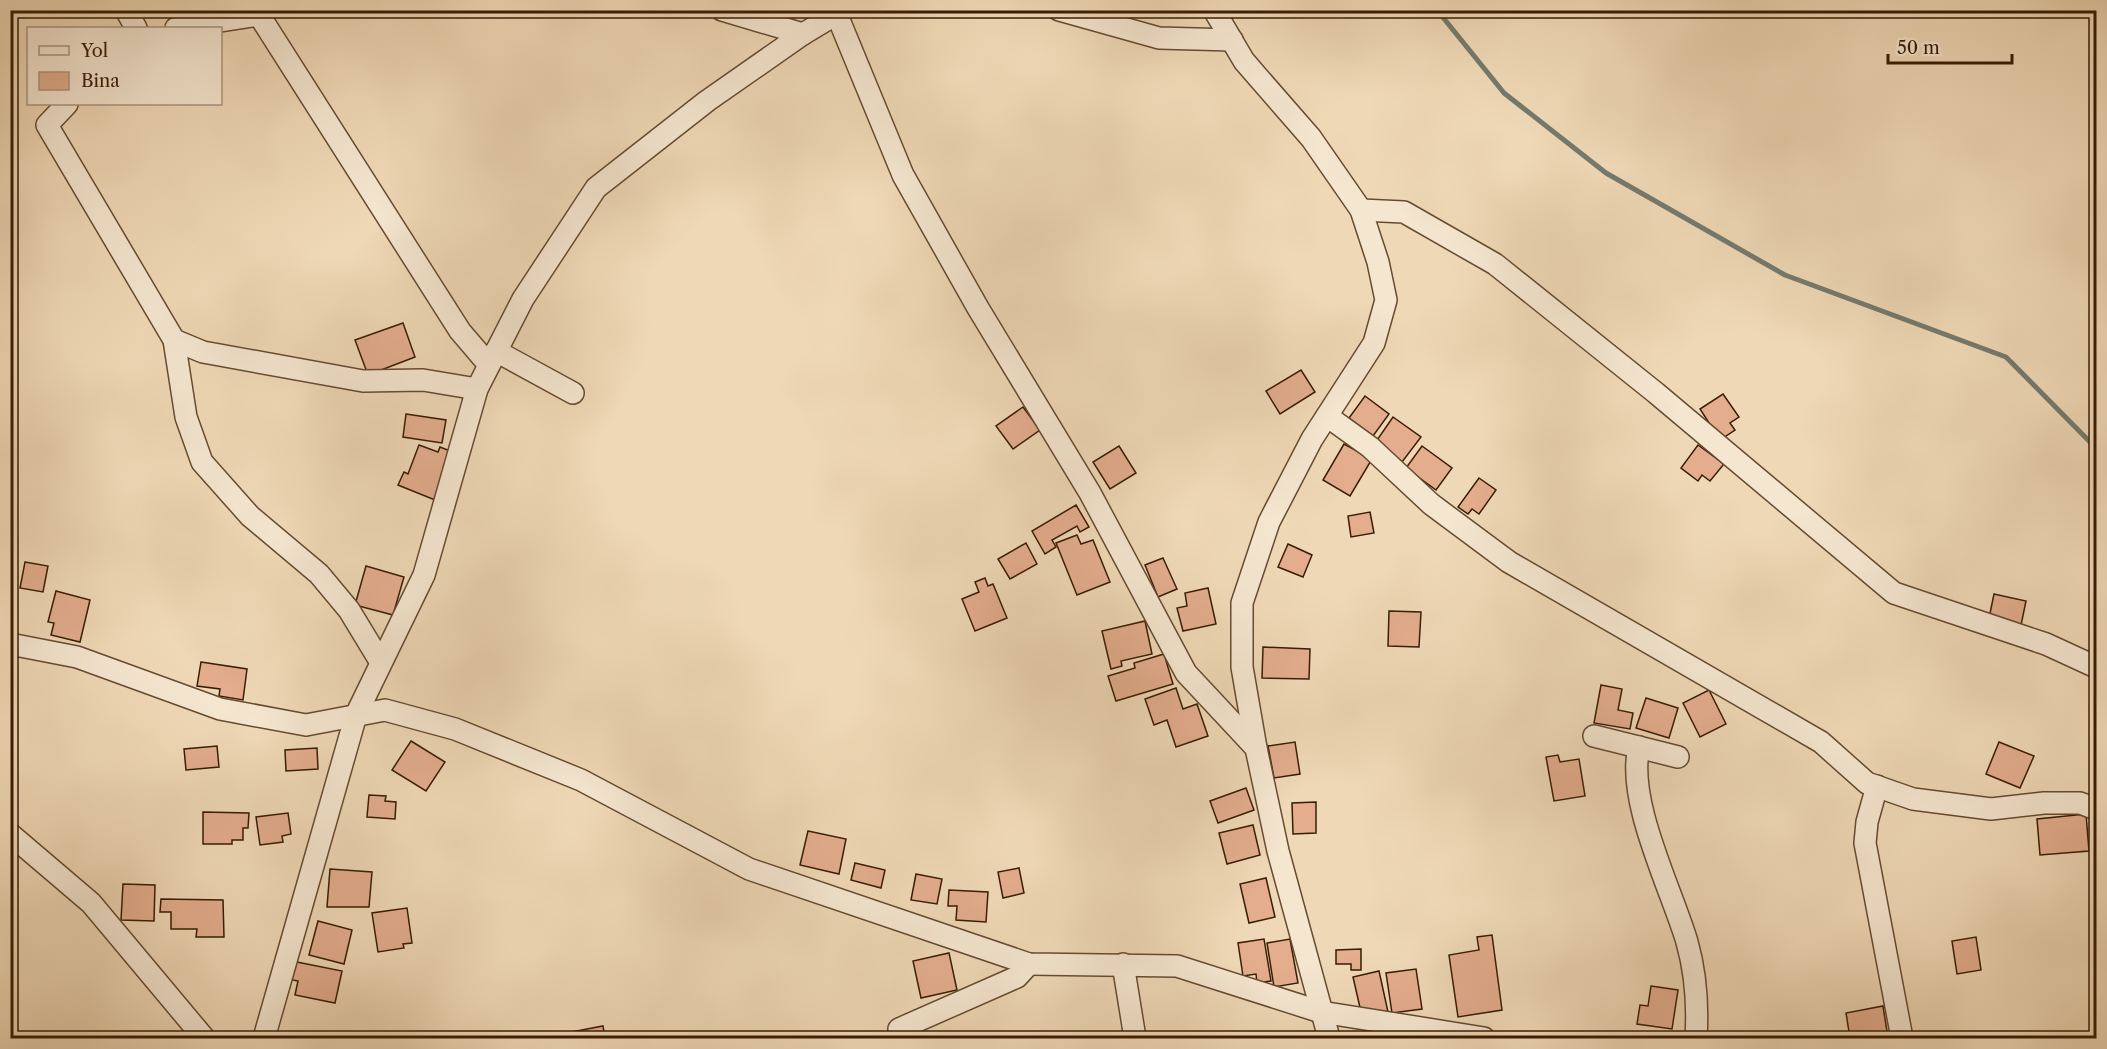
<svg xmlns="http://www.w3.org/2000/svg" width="2107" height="1049" font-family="'Libre Caslon Text',serif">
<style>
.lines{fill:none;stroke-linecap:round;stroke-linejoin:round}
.stream{stroke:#747a6e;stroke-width:5}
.building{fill:#e3ad8e;stroke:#391c04;stroke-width:1.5}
.minor-casing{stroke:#664b30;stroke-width:24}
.minor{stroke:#f5e6d0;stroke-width:21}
</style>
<rect width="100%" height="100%" fill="#efd8b6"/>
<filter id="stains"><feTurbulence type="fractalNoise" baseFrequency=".00333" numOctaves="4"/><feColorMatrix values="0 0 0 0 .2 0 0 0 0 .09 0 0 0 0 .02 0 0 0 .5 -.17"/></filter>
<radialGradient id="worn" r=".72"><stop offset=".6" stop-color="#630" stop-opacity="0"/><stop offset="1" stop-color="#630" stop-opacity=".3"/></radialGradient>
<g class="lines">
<path class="stream" d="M 1437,10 L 1504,93 L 1606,173 L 1785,275 L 2006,357 L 2096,448"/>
</g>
<g class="building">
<path d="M 403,323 L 415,357 L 368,375 L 355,340 Z"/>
<path d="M 1301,370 L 1315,392 L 1280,414 L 1266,391 Z"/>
<path d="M 1723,394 L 1739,417 L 1730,423 L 1735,430 L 1720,440 L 1700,409 Z"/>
<path d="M 1365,396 L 1389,414 L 1373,436 L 1349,418 Z"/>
<path d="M 1023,407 L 1040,430 L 1013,449 L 996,426 Z"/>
<path d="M 406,414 L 446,420 L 442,443 L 403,437 Z"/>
<path d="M 1393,417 L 1421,437 L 1402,462 L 1375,443 Z"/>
<path d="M 1344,444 L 1372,459 L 1350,496 L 1323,480 Z"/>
<path d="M 419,445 L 438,452 L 440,447 L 455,453 L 435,500 L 398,485 L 404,472 L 408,474 Z"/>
<path d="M 1698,445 L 1724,464 L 1710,481 L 1702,475 L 1698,481 L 1681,468 Z"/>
<path d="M 1119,446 L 1136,473 L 1110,489 L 1093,462 Z"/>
<path d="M 1422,446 L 1452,468 L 1436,490 L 1406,468 Z"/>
<path d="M 1479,478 L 1496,490 L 1479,514 L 1472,509 L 1468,514 L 1458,507 Z"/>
<path d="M 1076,505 L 1089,527 L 1080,532 L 1077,526 L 1052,540 L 1056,547 L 1045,554 L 1032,531 Z"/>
<path d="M 1370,512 L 1374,533 L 1351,537 L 1348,516 Z"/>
<path d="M 1077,535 L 1081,544 L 1093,540 L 1110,582 L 1077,595 L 1056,543 Z"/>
<path d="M 1026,543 L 1037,564 L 1010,579 L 998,559 Z"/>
<path d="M 1288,544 L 1312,555 L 1303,577 L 1278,567 Z"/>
<path d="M 1163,558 L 1177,589 L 1158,597 L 1145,565 Z"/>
<path d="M 25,562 L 48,566 L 43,592 L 20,588 Z"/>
<path d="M 366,566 L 404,577 L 393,615 L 355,605 Z"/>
<path d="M 985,578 L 988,586 L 993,584 L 1007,618 L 975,631 L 962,599 L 979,592 L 975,582 Z"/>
<path d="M 1208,588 L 1216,624 L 1183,631 L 1177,608 L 1187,606 L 1185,593 Z"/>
<path d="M 56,591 L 90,600 L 80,642 L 51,635 L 54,623 L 48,622 Z"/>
<path d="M 1994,594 L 2026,601 L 2020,630 L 1988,623 Z"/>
<path d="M 1389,611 L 1421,612 L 1419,647 L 1388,646 Z"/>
<path d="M 1145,621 L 1152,654 L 1121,661 L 1122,666 L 1111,669 L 1102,631 Z"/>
<path d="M 1263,647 L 1310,649 L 1309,679 L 1262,678 Z"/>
<path d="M 1164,654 L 1173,684 L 1116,701 L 1108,676 L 1135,668 L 1134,663 Z"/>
<path d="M 201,662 L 247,669 L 243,700 L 219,696 L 220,689 L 197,686 Z"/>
<path d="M 1601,685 L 1622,689 L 1618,710 L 1633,713 L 1630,729 L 1594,723 Z"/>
<path d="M 1176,688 L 1183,709 L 1197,704 L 1208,736 L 1176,747 L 1167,720 L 1154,725 L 1145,699 Z"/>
<path d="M 1709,690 L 1726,724 L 1700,737 L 1683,703 Z"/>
<path d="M 1646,698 L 1678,708 L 1669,738 L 1636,728 Z"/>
<path d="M 411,741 L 445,762 L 426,791 L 392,770 Z"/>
<path d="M 1295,742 L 1300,774 L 1274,778 L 1268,746 Z"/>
<path d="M 1999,742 L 2034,756 L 2020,788 L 1986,774 Z"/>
<path d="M 217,746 L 219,767 L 186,770 L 184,749 Z"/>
<path d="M 317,748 L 318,769 L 286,771 L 285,750 Z"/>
<path d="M 1558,755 L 1560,762 L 1579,759 L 1585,796 L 1554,801 L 1546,757 Z"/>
<path d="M 1246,788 L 1254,810 L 1218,823 L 1210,801 Z"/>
<path d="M 369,795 L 386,796 L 385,801 L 396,802 L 395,819 L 367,817 Z"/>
<path d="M 1316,802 L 1316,833 L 1293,834 L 1292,803 Z"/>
<path d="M 203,812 L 249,813 L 248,828 L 243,828 L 243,840 L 232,840 L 232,844 L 203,844 Z"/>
<path d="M 288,813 L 291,834 L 282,836 L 283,842 L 260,845 L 256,817 Z"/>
<path d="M 2086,814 L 2089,851 L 2040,855 L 2037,819 Z"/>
<path d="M 1253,825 L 1260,855 L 1227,864 L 1219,833 Z"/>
<path d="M 808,831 L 846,839 L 839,874 L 800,865 Z"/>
<path d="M 855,863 L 885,870 L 881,888 L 851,880 Z"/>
<path d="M 1019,868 L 1024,893 L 1003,898 L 998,872 Z"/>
<path d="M 330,869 L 372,872 L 369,907 L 327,907 Z"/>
<path d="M 916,874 L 942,879 L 937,904 L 911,900 Z"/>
<path d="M 1266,878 L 1275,917 L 1249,923 L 1240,884 Z"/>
<path d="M 123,884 L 155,885 L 154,921 L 121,920 Z"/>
<path d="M 949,890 L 988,892 L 986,922 L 956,920 L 957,906 L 948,906 Z"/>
<path d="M 161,899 L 223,900 L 224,937 L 196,937 L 197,929 L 171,929 L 171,912 L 160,912 Z"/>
<path d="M 407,908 L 412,943 L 403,944 L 404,948 L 378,952 L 372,913 Z"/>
<path d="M 318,921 L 352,930 L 344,964 L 309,955 Z"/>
<path d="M 1492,935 L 1502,1010 L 1458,1017 L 1449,955 L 1479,950 L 1477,937 Z"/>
<path d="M 1976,937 L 1981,970 L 1957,974 L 1952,941 Z"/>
<path d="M 1264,939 L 1271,981 L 1257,983 L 1256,974 L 1243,976 L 1238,943 Z"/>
<path d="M 1290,939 L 1298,983 L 1274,987 L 1267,943 Z"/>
<path d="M 1361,949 L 1361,970 L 1351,970 L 1351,964 L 1336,964 L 1336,950 Z"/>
<path d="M 949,953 L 957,990 L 921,998 L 913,961 Z"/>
<path d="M 292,961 L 342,971 L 335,1003 L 295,995 L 298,981 L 288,979 Z"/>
<path d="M 1416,969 L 1422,1009 L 1392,1013 L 1386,973 Z"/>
<path d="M 1379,971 L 1388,1012 L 1361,1012 L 1353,977 Z"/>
<path d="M 1651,986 L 1678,990 L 1672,1029 L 1637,1024 L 1640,1005 L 1648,1006 Z"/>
<path d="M 1883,1006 L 1888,1038 L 1850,1038 L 1846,1013 Z"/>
<path d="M 603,1026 L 605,1038 L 572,1038 L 571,1032 Z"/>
</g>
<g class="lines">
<g class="minor-casing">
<g id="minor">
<path d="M 126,10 L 136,28"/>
<path d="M 722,10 L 803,34"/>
<path d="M 835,10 L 903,175 L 978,308 L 1090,493 L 1186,673 L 1256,748"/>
<path d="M 1059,10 L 1159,38 L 1232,40"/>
<path d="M 1214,10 L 1244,61 L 1311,138 L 1361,210 L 1378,262 L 1386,300 L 1374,343 L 1312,439 L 1269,522 L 1242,603 L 1242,667 L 1256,748 L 1278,851 L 1329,1038"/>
<path d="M 259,15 L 460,331 L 489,365"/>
<path d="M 176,28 L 259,15 L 267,10"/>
<path d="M 67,104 L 47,125 L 174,340 L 186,417 L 202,462 L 250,516 L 319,574 L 349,610 L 380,661"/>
<path d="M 1361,210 L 1404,212 L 1495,264 L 1656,393 L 1894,593 L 2046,644 L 2096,667"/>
<path d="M 174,340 L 203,352 L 363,381 L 423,380 L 477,389"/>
<path d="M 496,351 L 573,393"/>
<path d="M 1327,416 L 1370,447 L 1431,504 L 1509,562 L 1821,742 L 1867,783 L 1913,799 L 1991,809 L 2044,803 L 2080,803 L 2096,809"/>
<path d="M 10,644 L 77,657 L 220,709 L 306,725 L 385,710 L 455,729 L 581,780 L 749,869 L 1029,964 L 1177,966 L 1321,1012 L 1484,1038"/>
<path d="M 1594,736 L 1678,757"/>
<path d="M 1639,747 C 1626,801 1671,888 1687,942 C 1696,974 1698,1006 1696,1038"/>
<path d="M 1877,786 L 1867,822 L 1865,843 L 1902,1038"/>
<path d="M 10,834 L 91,903 L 204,1038"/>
<path d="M 1123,964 L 1135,1038"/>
<path d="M 264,1038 L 356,715 L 424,575 L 477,389 L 523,299 L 596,188 L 707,101 L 803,34 L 843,10"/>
<path d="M 901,1038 L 899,1029 L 1017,977 L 1029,964"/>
</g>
</g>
<use href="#minor" class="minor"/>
</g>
<rect width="2107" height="1049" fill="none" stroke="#efd8b6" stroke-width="36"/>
<rect x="12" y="12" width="2083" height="1025" fill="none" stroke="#391c04" stroke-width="3"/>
<rect x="18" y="18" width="2071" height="1013" fill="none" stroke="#391c04" stroke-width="1.5"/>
<rect x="27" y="27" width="195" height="78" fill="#f5e6d0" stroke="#aa957e" stroke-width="1.5"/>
<rect x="39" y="46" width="30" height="9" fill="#f5e6d0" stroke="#aa957e" stroke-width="1.5"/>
<text x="81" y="57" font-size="18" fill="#391c04">Yol</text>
<rect x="39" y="72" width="30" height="18" fill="#e3ad8e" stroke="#aa957e" stroke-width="1.5"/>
<text x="81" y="87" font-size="18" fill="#391c04">Bina</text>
<path d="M1888 54v9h124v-9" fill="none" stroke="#391c04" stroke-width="3"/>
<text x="1897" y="54" font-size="18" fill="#391c04" stroke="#f5e6d0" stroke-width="4.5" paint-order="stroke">50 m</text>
<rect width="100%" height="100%" filter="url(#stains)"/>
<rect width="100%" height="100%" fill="url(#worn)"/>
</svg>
